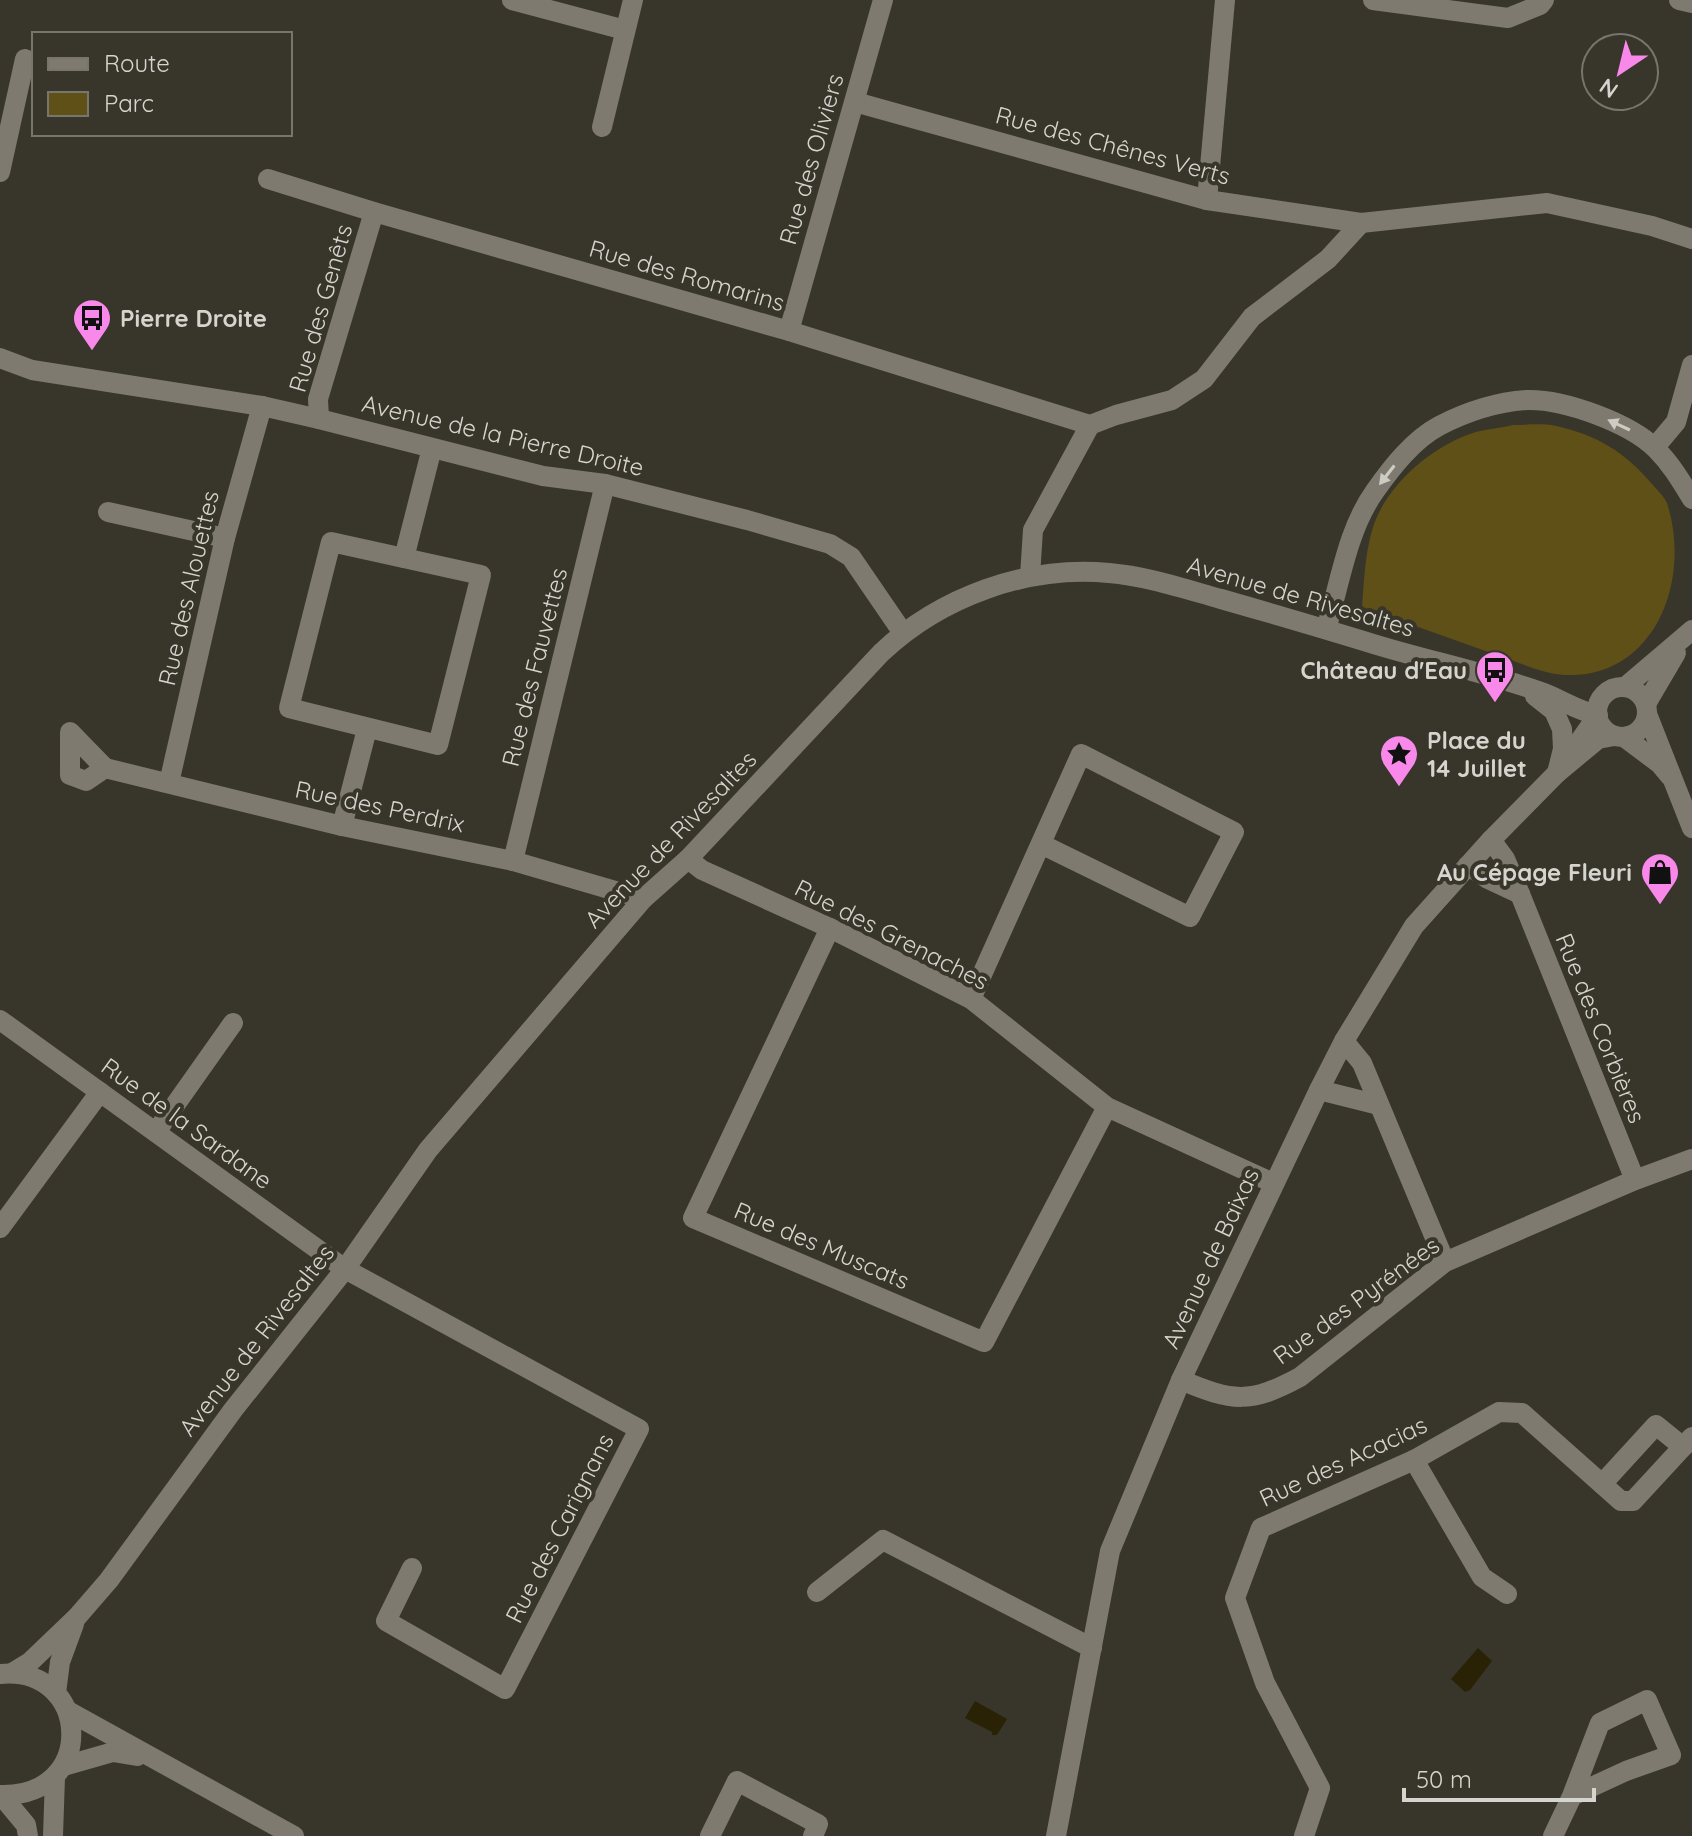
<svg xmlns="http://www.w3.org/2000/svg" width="1692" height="1836" font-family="Quicksand,sans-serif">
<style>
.green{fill:#5f5017}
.water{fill:#2a2205}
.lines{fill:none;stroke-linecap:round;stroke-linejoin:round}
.minor{stroke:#7e7a6f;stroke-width:20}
.tertiary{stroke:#7e7a6f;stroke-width:20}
.oneway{fill:#cccbc4}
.labels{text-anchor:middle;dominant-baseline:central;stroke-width:8;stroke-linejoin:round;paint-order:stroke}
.street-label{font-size:24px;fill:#d5d4ce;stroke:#38352b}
.poi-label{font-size:24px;font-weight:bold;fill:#d5d4ce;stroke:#38352b;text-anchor:start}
</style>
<rect width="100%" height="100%" fill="#38352b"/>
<path class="green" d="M 1513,425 C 1527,425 1542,423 1556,426 C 1597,435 1625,452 1652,484 C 1657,490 1664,496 1667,503 C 1692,580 1655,679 1564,675 C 1541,673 1515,661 1494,654 C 1450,638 1406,623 1362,607 C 1364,580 1365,553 1373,527 C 1387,484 1433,445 1476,432 C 1488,429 1501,428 1513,425 Z"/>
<g class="water">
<path d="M 1478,1648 L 1492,1661 L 1470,1690 L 1465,1692 L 1451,1679 Z"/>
<path d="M 975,1701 L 1007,1719 L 997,1735 L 992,1735 L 992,1732 L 965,1718 Z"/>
</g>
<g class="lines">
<g class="minor">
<path d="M 512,0 L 625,30"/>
<path d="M 1373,0 L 1508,18 L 1540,5 L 1544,0"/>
<path d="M 1679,0 L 1692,3"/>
<path d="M 855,102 L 1207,200 L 1361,223 L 1547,203 L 1652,226 L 1692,239"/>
<path d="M 602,127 L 633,0"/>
<path d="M 0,172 L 25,59"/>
<path d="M 268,179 L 374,212 L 789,331 L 1090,425"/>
<path d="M 1207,200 L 1225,0"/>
<path d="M 789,331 L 883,0"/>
<path d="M 0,358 L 32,370 L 262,406 L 319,419 L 543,476 L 605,484 L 747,520 L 830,544 L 851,557 L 903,633"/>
<path d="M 319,419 L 318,399 L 374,212"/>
<path d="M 1655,447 L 1676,422 L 1692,365"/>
<path d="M 108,512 L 225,538"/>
<path d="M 331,542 L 481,575 L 438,745 L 289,708 Z"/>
<path d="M 404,558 L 432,448"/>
<path d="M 1030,576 L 1033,530 L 1090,425 L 1116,415 L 1172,400 L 1204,379 L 1252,317 L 1328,259 L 1361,223"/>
<path d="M 1326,629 C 1340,584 1347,530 1375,491 C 1392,467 1413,440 1439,426 C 1466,412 1497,402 1527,400 C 1564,399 1630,423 1656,449 C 1671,464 1681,481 1692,499"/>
<path d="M 1625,687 L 1692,630"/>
<circle cx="1622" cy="712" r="25"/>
<path d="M 1646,704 L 1676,653"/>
<path d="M 1647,714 L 1692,828"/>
<path d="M 70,732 L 105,768 L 86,781 L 70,775 Z"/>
<path d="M 1624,737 L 1660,764 L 1670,776"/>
<path d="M 105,768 L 342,826 L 513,861 L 643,899"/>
<path d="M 169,783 L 225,538 L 262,406"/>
<path d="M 342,826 L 367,729"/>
<path d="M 688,859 L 702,870 L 830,928 L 971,999 L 1107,1107 L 1273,1183"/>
<path d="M 513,861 L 605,484"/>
<path d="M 1468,865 L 1488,879 L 1520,894 L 1505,859 L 1491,840"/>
<path d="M 1520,894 L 1635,1180"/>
<path d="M 830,928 L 693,1218 L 984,1342 L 1107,1107"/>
<path d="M 971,999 L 1081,754 L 1234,832 L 1190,917 L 1041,844"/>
<path d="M 0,1020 L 345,1269 L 639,1429 L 505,1689 L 386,1621 L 412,1568"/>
<path d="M 1344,1041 L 1362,1063 L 1445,1262"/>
<path d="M 1319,1090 L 1379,1105"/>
<path d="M 156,1132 L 233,1023"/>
<path d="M 0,1228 L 100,1092"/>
<path d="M 1181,1380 C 1233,1402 1250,1404 1300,1377 L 1445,1262 L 1635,1180 L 1692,1159"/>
<path d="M 1414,1460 L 1482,1577 L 1507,1594"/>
<path d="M 1602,1484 L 1656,1425 L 1683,1447"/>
<path d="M 817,1592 L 883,1540 L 1092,1648"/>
<path d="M 12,1673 L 30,1662 L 77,1617 L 109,1580 L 233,1410 L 345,1269 L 428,1150 L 643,899 L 688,859 L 881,653 C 940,597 1027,565 1109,573 C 1146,576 1185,589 1221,599 C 1270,613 1318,627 1367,642 C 1424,660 1485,672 1541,692 C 1561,699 1577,711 1598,715 L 1557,773 L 1598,739 L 1614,736"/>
<path d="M 56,1693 L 60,1662 L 74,1624"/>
<path d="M 68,1711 L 294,1836"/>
<path d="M 64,1766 L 113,1752 L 137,1756"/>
<path d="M 710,1836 L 737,1781 L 818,1824 L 813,1836"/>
<path d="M 1056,1836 L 1110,1551 L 1181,1380 L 1319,1090 L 1344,1041 L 1414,926 L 1491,840 L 1557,773 L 1563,749 L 1562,729 L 1554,711 L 1535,696"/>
<path d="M 1304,1836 L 1320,1788 L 1265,1683 L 1235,1598 L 1261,1528 L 1414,1460 L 1499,1412 L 1522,1413 L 1621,1501 L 1633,1501 L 1692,1437"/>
<path d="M 1553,1836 L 1572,1796 L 1600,1723 L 1647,1700 L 1671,1755 L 1626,1771 L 1572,1796"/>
</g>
<g class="tertiary">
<path d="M 0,1674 C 91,1665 99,1798 0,1795"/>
<path d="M 1,1795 L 26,1825 L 28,1836"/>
<path d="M 53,1836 L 55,1777"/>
</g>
</g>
<defs><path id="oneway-solid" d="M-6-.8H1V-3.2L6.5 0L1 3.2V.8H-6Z" transform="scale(2)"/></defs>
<g class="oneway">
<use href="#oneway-solid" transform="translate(1619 425) rotate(-155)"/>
<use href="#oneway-solid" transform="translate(1387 475) rotate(128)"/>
</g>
<defs>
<g id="bus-pin" transform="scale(2)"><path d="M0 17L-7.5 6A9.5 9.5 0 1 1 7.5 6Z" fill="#f888ea" stroke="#38352b"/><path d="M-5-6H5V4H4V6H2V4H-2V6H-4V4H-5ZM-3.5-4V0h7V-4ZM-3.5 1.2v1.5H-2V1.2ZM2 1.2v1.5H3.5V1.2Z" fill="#111"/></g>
<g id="sight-pin" transform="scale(2)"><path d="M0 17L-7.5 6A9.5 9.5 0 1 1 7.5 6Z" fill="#f888ea" stroke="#38352b"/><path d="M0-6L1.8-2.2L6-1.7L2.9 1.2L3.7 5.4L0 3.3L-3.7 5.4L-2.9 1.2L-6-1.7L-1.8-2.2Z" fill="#111"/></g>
<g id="shop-pin" transform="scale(2)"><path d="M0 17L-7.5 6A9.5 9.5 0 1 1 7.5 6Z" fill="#f888ea" stroke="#38352b"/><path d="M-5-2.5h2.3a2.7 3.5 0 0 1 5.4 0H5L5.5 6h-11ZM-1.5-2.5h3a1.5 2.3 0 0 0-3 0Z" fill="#111"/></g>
</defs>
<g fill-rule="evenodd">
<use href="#bus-pin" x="92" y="318"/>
<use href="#bus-pin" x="1495" y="670"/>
<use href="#sight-pin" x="1399" y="754"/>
<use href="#shop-pin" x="1660" y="872"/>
</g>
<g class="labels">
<g class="street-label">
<text transform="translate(1113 145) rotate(15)">Rue des Chênes Verts</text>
<text transform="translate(811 159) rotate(-74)">Rue des Oliviers</text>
<text transform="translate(687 275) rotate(16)">Rue des Romarins</text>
<text transform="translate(320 308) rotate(-74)">Rue des Genêts</text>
<text transform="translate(503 435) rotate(13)">Avenue de la Pierre Droite</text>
<text transform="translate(188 588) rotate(-77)">Rue des Alouettes</text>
<text transform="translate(1301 596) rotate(16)">Avenue de Rivesaltes</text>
<text transform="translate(534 667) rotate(-76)">Rue des Fauvettes</text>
<text transform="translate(380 806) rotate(12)">Rue des Perdrix</text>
<text transform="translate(670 839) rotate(-46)">Avenue de Rivesaltes</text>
<text transform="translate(892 934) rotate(27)">Rue des Grenaches</text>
<text transform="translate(1601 1028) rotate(68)">Rue des Corbières</text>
<text transform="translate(187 1123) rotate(36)">Rue de la Sardane</text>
<text transform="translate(822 1245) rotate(23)">Rue des Muscats</text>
<text transform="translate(1210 1258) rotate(-65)">Avenue de Baixas</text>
<text transform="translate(1356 1300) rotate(-36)">Rue des Pyrénées</text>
<text transform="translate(256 1340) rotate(-52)">Avenue de Rivesaltes</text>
<text transform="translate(1343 1461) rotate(-25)">Rue des Acacias</text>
<text transform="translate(559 1528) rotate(-63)">Rue des Carignans</text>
</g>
<g class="poi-label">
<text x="120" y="318">Pierre Droite</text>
<text x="1467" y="670" text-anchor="end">Château d'Eau</text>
<text x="1427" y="740">Place du<tspan x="1427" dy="28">14 Juillet</tspan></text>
<text x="1632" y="872" text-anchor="end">Au Cépage Fleuri</text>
</g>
</g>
<rect x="32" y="32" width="260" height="104" fill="#38352b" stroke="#77756c" stroke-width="2"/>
<rect x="48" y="58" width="40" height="12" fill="#7e7a6f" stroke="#77756c" stroke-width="2"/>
<text x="104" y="72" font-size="24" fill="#d5d4ce">Route</text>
<rect x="48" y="92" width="40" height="24" fill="#5f5017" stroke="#77756c" stroke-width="2"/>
<text x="104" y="112" font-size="24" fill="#d5d4ce">Parc</text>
<g transform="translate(1620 72) rotate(215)"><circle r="38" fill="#38352b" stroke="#77756c" stroke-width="2"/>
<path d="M0-6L14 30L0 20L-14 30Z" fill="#f888ea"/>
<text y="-12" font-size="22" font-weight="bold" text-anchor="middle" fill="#d5d4ce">N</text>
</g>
<path d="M1404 1788v12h190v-12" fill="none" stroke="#d5d4ce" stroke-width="4"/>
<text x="1416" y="1788" font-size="24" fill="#d5d4ce" stroke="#38352b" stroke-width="6" paint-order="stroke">50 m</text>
</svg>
